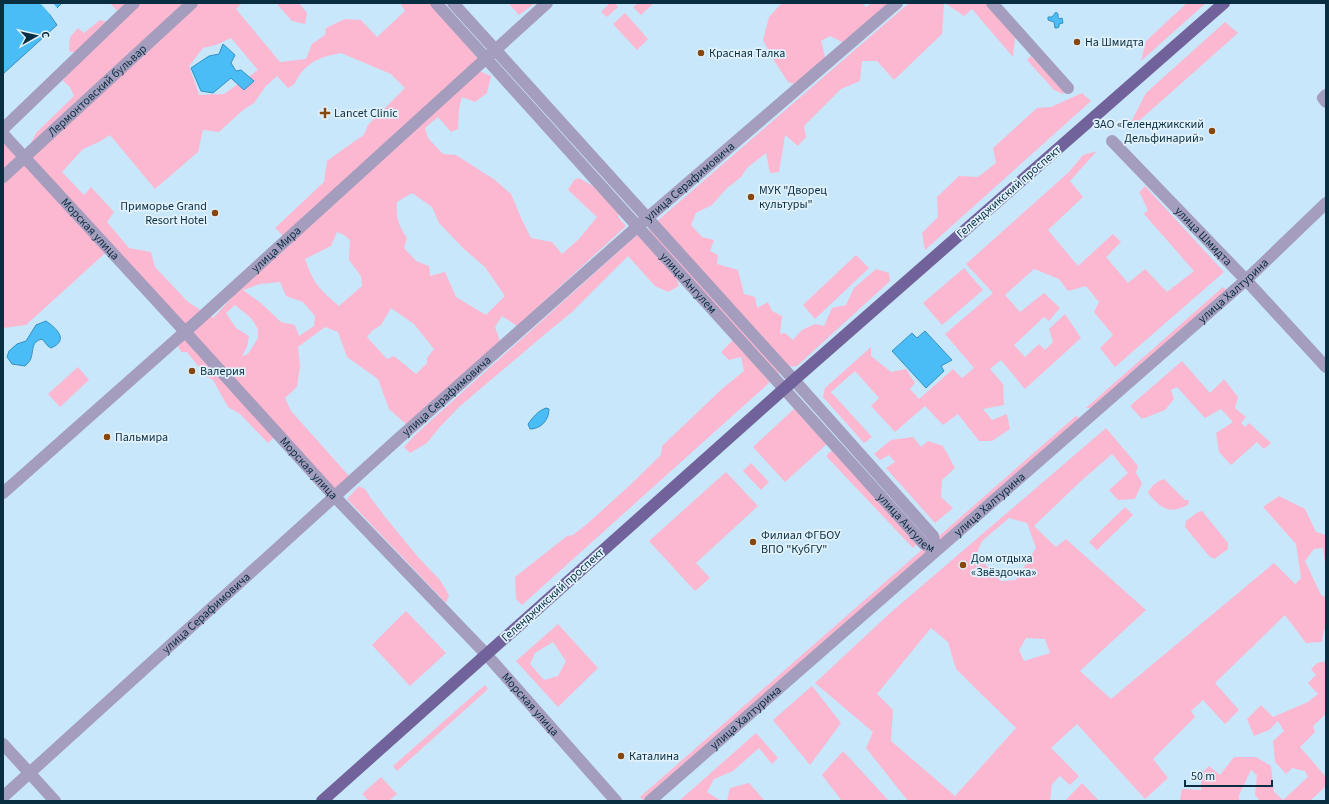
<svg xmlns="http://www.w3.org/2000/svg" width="1329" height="804" font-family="'Source Sans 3',sans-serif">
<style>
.green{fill:#fcb8d1;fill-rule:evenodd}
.water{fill:#4abcf6;stroke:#3691c0}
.pier{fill:#c8e7fa}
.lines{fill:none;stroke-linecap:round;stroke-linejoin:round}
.minor{stroke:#a49dbd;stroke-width:12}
.major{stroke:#71629c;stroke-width:12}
.poi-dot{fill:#86460d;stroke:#e2f2fc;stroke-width:1.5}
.labels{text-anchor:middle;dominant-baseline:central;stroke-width:3.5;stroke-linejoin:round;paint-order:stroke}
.poi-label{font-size:12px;fill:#092e41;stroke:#e2f2fc;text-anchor:start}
.street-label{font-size:12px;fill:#092e41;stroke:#e2f2fc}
</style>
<rect width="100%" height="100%" fill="#c8e7fa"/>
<g class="green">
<path d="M 110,3 L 242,3 L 236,9 L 280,62 L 306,59 L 312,44 L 325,35 L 326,28 L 345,19 L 361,20 L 377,37 L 405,11 L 400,3 L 432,3 L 477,58 L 477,70 L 491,76 L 487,93 L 475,102 L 462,97 L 459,109 L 458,129 L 451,132 L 438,117 L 425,128 L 428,138 L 443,154 L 456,155 L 495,180 L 511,194 L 522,220 L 531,238 L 552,242 L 562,254 L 579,239 L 597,217 L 568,190 L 574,180 L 579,178 L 598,189 L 620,211 L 618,217 L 626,226 L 517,326 L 502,316 L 495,327 L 500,341 L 407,425 L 389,409 L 378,379 L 347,357 L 338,332 L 325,327 L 298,347 L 300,366 L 297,387 L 285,398 L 291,411 L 349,476 L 336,490 L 113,246 L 26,325 L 3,328 L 3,143 L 24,158 L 36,133 L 74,96 L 70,87 L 63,81 L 70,70 L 76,53 L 69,51 L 70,37 L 78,28 L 84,33 L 100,20 L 108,22 L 126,9 L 116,10 ZM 231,38 L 258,70 L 224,94 L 199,95 L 189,66 L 203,48 L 216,45 ZM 341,53 L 391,74 L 405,88 L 368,125 L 364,135 C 351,143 340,152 327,161 L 324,182 L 275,228 L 291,244 L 239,290 L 213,318 L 188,302 L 155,267 L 151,252 L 129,248 L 107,222 L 114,212 L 91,187 L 84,195 L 62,172 L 83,149 L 99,142 L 110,135 L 155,189 L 198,152 L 203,130 L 219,132 L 243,110 L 254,103 L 266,86 L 277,76 L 288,88 C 297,84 295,81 300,74 C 313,59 322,57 341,53 ZM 412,193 L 432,207 L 439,223 L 464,249 L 485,267 L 505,296 L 486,315 L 456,297 L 445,272 L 430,276 L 429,266 L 416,261 L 404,248 L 407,238 C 398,224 396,218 397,202 ZM 337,232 L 344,235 L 350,240 L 349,260 L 361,276 L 362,286 L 339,306 C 320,290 313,283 305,259 L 331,246 ZM 280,282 L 286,296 L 303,302 L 315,316 L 314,326 L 299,336 L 295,325 L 281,322 L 262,304 L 243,290 L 260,284 ZM 235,305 L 251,318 L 258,329 L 258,338 L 248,354 L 242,356 L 247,347 L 249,336 L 236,328 L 226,313 ZM 391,308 L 414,324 L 434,349 L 427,358 L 427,363 L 416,374 L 394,356 L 387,359 L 367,337 L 373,330 L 381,325 Z"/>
<path d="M 276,3 L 299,3 L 307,13 L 305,24 L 292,21 Z"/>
<path d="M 508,3 L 535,3 L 519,15 Z"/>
<path d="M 610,3 L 615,3 L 618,7 L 607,17 L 601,12 Z"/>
<path d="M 638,3 L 654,3 L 641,15 L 633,7 Z"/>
<path d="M 782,3 L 862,3 L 866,7 L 872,3 L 888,3 L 844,43 L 830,36 L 821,41 L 826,60 L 797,85 L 788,82 L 773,59 L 763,40 L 769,17 Z"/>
<path d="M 909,3 L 944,3 L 942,34 L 894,80 L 877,61 L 862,61 L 860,81 L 841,89 L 804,126 L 806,137 L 798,146 L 785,135 L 779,172 L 770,173 L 766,153 L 747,168 L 741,177 L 726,189 L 712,205 L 696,213 L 691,225 L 702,237 L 714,240 L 710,251 L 718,255 L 717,264 L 738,270 L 744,294 L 755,297 L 757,308 L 768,302 L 772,311 L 782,316 L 780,334 L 785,333 L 793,340 L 802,330 L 815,324 L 824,326 L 832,308 L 846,305 L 854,288 L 876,269 L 889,273 L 890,281 L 797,366 L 786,367 L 656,222 Z"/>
<path d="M 945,3 L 986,3 L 989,4 L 1015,38 L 1013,57 L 972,9 L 964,16 Z"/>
<path d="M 1187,3 L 1206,3 L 1141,61 L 1146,41 Z"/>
<path d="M 625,13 L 648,39 L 637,50 L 613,24 Z"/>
<path d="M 1225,22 L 1238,33 L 1131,128 L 1130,124 L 1146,93 Z"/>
<path d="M 1031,56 L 1064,91 L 1063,94 L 1054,90 L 1027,60 Z"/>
<path d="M 1082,93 L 1091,101 L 925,250 L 922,233 L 938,217 L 937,197 L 959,176 L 978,177 L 996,163 L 993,148 L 1037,108 L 1051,107 Z"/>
<path d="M 1097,151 L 1070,181 L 1083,197 L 1048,230 L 1078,266 L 1113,234 L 1121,242 L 1106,257 L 1128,283 L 1145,269 L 1167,292 L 1194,271 L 1144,214 L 1148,210 L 1139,192 L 1145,186 L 1224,272 L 1115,367 L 1100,348 L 1113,335 L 1094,312 L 1099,302 L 1086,286 L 1068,291 L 1059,279 L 1034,269 L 1005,295 L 1020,312 L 1044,293 L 1060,308 L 1049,321 L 1044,317 L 1014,345 L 1025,357 L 1039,344 L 1045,350 L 1053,342 L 1049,329 L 1065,314 L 1081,338 L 1025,389 L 1001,360 L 990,369 L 1003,384 L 1004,405 L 983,409 L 992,420 L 1007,414 L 1010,429 L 992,441 L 979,441 L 958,414 L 943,425 L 925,406 L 895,432 L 871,406 L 879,398 L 855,371 L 831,392 L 872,437 L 864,443 L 823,397 L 825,388 L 871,347 L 871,356 L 891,372 L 906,369 L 915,383 L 910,389 L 919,399 L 953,369 L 962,378 L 974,368 L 945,334 L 993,293 L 966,264 L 1069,172 L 1083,155 Z"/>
<path d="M 651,228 L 781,371 L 777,375 L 647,232 Z"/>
<path d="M 638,234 L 675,273 L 679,286 L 668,292 L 655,286 L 628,256 L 572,312 L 544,335 L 459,407 L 438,429 L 427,443 L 410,453 L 404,447 L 415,435 Z"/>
<path d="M 856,255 L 869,268 L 815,319 L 803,305 Z"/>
<path d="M 964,268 L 983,290 L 942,325 L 923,303 Z"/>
<path d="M 1223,287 L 1227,290 L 1092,408 L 1086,408 Z"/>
<path d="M 184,337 L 276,436 L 268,443 L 240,414 L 228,407 L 213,380 L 206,376 L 187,352 L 181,352 L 177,344 Z"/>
<path d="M 733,340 L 770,382 L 522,605 L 516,599 L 515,577 L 567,536 L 573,535 L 587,524 L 629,486 L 661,455 L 662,446 L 723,388 L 744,371 L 741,357 L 729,360 L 721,352 Z"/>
<path d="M 1182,361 L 1210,393 L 1224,379 L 1238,397 L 1235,408 L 1246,417 L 1241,423 L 1245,427 L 1249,423 L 1271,443 L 1264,449 L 1257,442 L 1231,465 L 1219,452 L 1216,433 L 1233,422 L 1221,409 L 1205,418 L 1177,387 L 1171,390 L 1174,399 L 1165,410 L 1142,419 L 1130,406 Z"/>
<path d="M 78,367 L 89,380 L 60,407 L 48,394 Z"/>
<path d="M 795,408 L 828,443 L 785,482 L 753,447 Z"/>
<path d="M 1077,415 L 1078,420 L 938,543 L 938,537 Z"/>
<path d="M 1106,428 L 1138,466 L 1136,473 L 1142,483 L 1135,499 L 1118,500 L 1109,490 L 1128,473 L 1112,454 L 1080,482 L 1034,526 L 1056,547 L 1066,539 L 1146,610 L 1080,671 L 1111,699 L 1274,563 L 1295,584 L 1301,578 L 1296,544 L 1263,507 L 1279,496 L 1305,509 L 1316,532 L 1326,535 L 1326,572 L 1323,548 L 1314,549 L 1305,561 L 1321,595 L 1326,597 L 1326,627 L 1324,630 L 1322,642 L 1306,643 L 1285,615 L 1215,683 L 1239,710 L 1225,724 L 1203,700 L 1191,711 L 1195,717 L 1153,759 L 1168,778 L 1145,799 L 1077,724 L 1051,748 L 1079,776 L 1070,785 L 1060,776 L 1052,784 L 1050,801 L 908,801 L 866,748 L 873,732 L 815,683 L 889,614 ZM 1009,518 L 1027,523 L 1036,548 L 1016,580 L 1001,581 L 976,555 L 982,541 ZM 931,628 L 948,642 L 956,669 L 1016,728 L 955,796 L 891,741 L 893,710 L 877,694 ZM 1026,638 L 1045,639 L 1050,653 L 1024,661 L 1019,650 Z"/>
<path d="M 913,437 L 921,447 L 928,441 L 943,446 L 955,468 L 942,480 L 941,497 L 953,508 L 935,523 L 886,468 L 895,462 L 889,455 L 880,460 L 874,454 L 891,440 Z"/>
<path d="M 833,449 L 918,543 L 913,548 L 826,456 Z"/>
<path d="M 751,463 L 769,482 L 761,490 L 743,471 Z"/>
<path d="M 726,472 L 758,506 L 696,563 L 710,578 L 695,591 L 649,541 Z"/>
<path d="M 1164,479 L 1185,500 L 1189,500 L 1188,505 C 1168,515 1161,508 1148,493 C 1151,486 1157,481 1164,479 Z"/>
<path d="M 359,486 L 366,490 L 370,497 L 386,518 L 418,557 L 440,580 L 449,595 L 446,603 L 347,499 Z"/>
<path d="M 1125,507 L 1133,515 L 1097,550 L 1089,542 Z"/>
<path d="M 1202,511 L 1228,543 L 1228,549 L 1214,559 L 1209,556 L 1185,527 L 1186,521 L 1198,512 Z"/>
<path d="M 924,548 L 930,550 L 644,801 L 640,797 Z"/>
<path d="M 406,611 L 446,653 L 410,686 L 372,645 Z"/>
<path d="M 558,624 L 598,668 L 558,707 L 516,661 ZM 553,642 L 566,661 L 558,676 L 544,680 L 530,664 L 535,653 Z"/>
<path d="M 1326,661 L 1326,714 L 1313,726 L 1315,732 L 1300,747 L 1326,777 L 1326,786 L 1310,801 L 1260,801 L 1255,795 L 1257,775 L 1251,770 L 1239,795 L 1239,801 L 1182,801 L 1180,799 L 1182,789 L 1201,790 L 1201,774 L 1209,766 L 1220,775 L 1234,757 L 1256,757 L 1271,766 L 1274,792 L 1283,800 L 1308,777 L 1305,771 L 1292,768 L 1286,774 L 1275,762 L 1273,741 L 1284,731 L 1278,721 L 1269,730 L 1254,736 L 1247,719 L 1261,705 L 1273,717 L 1308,702 L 1318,694 L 1308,683 L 1316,675 L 1311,669 L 1317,663 Z"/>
<path d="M 485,685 L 488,689 L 397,771 L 393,766 Z"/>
<path d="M 812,686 L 841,723 L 810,765 L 773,720 Z"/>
<path d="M 756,733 L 778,758 L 772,764 L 759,748 L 733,771 L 714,779 L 707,792 L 721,801 L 679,801 Z"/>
<path d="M 843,751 L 889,801 L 842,801 L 822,775 Z"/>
<path d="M 381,777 L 397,794 L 389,801 L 369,801 L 362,794 Z"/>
<path d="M 749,783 L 765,801 L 727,801 L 730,788 Z"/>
<path d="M 1082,783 L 1099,801 L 1065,801 Z"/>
</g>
<g class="water">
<path d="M 3,3 L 62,3 L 50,15 L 57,25 L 3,74 Z"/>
<path d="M 1056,12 L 1058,14 L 1058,17 L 1059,19 L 1062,18 L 1063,23 L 1059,24 L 1059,27 L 1057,28 L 1055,28 L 1054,22 L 1048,20 L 1048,17 L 1052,17 Z"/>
<path d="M 223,44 L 235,55 L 231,63 L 236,71 L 241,70 L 254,81 L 244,90 L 231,78 L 213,93 L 201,91 L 191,68 L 209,56 L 219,54 Z"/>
<path d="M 46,321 C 56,328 70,340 51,348 L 48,346 L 42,339 C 31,342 34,348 31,358 C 30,361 28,363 25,366 L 12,364 L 7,357 L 9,351 L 17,344 L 26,341 L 36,325 Z"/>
<path d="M 925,331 L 952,360 L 941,366 L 944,371 L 926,388 L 892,351 L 912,333 L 917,338 Z"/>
<path d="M 546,408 L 549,409 C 549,420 541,429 530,429 L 528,424 C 533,417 538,411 546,408 Z"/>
</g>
<path class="pier" d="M 40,3 L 53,3 L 58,9 L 52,15 L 58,23 Z"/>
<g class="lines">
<g class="minor">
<path id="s1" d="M 436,3 L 924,544 L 936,550"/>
<path d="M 453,3 L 794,380 L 933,536 L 936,550"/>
<path d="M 992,3 L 1068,88"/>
<path d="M 1326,95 L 1323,98 L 1326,102"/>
<path d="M 3,129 L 134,3"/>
<path id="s2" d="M 3,134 L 178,324 L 335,497 L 486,654 L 616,801"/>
<path id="s3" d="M 1112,141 L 1246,280 L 1326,367"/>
<path id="s4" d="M 3,177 L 192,3"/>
<path id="s5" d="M 3,493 L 195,323 L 547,3"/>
<path d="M 3,744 L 55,801"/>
<path id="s6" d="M 3,797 L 398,439 L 638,226 L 897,3"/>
<path id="s7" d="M 650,801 L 1246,280 L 1326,203"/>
</g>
<path class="major" d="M 322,801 L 794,380 L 1224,3"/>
</g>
<g class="poi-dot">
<circle cx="1077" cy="42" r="4"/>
<circle cx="701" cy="53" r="4"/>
<path d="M323 107h4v4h4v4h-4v4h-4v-4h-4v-4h4z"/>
<circle cx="1212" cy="131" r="4"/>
<circle cx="751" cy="197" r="4"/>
<circle cx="215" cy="213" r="4"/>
<circle cx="192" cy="371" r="4"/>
<circle cx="107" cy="437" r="4"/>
<circle cx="753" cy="542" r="4"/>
<circle cx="963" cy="565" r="4"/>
<circle cx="621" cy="756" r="4"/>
</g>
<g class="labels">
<g class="poi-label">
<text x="1085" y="42">На Шмидта</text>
<text x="709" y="53">Красная Талка</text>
<text x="334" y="113">Lancet Clinic</text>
<text x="1204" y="124" text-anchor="end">ЗАО «Геленджикский<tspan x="1204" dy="14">Дельфинарий»</tspan></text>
<text x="759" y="190">МУК "Дворец<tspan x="759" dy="14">культуры"</tspan></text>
<text x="207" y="206" text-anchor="end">Приморье Grand<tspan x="207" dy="14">Resort Hotel</tspan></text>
<text x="200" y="371">Валерия</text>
<text x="115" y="437">Пальмира</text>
<text x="761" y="535">Филиал ФГБОУ<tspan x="761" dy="14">ВПО "КубГУ"</tspan></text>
<text x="971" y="558">Дом отдыха<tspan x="971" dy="14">«Звёздочка»</tspan></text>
<text x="629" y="756">Каталина</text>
</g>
<g class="street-label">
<text stroke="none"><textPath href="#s4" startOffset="128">Лермонтовский бульвар</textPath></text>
<text stroke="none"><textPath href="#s6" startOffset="922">улица Серафимовича</textPath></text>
<text transform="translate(1009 192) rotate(-41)">Геленджикский проспект</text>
<text stroke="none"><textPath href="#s2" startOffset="129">Морская улица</textPath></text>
<text stroke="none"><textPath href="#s3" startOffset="132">улица Шмидта</textPath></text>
<text stroke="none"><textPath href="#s5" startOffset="366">улица Мира</textPath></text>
<text stroke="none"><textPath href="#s1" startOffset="377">улица Ангулем</textPath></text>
<text stroke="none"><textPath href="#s7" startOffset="775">улица Халтурина</textPath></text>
<text stroke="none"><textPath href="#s6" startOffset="598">улица Серафимовича</textPath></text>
<text stroke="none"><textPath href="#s2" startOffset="453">Морская улица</textPath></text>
<text stroke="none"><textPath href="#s7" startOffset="451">улица Халтурина</textPath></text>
<text stroke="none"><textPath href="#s1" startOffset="701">улица Ангулем</textPath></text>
<text transform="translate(553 595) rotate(-42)">Геленджикский проспект</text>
<text stroke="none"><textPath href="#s6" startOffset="274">улица Серафимовича</textPath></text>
<text stroke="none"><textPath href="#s2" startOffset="777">Морская улица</textPath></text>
<text stroke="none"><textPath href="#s7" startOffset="127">улица Халтурина</textPath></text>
</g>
</g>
<rect width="1329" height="804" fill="none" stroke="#092e41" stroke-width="8"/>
<g transform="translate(36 36) rotate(82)" stroke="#e2f2fc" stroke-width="3" paint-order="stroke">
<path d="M0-3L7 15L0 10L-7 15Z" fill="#092e41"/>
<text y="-6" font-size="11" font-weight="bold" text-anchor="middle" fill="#092e41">С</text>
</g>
<path d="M1185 780v6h87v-6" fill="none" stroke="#092e41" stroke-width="2"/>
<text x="1191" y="780" font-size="12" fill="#092e41" stroke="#e2f2fc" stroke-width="3" paint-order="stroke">50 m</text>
</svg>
